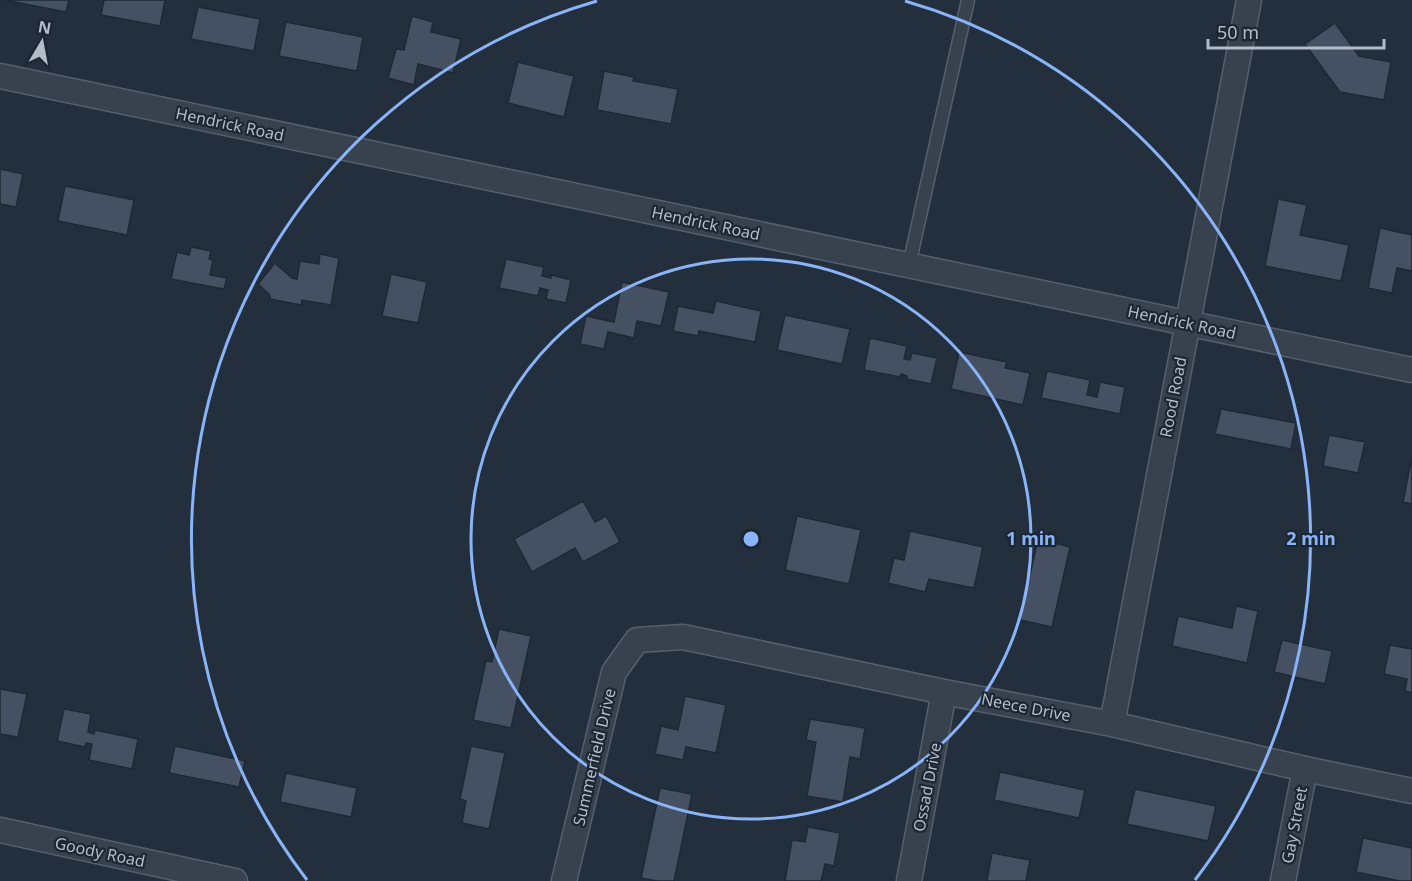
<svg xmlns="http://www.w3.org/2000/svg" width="1412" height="881" font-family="'Noto Sans',sans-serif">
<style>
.building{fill:#455162;stroke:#1f2835;stroke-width:1.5}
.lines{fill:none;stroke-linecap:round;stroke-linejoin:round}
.service-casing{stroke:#565f6c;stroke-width:15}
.minor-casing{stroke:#565f6c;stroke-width:27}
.service{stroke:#38414e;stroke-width:12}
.minor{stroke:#38414e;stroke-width:24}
.ring{fill:none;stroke:#8ab4f8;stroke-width:3}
.labels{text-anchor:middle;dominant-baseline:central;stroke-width:4.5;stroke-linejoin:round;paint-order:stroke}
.street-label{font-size:16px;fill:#b4bcc9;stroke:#1d2633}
.centre{fill:#8ab4f8;stroke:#1d2633;stroke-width:3}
.ring-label{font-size:18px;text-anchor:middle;font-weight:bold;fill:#8ab4f8;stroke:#1d2633;stroke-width:4.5;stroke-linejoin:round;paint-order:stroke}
</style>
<rect width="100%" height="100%" fill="#242f3e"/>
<g class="building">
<path d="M 4,0 L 69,0 L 66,12 Z"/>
<path d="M 104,0 L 165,0 L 160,26 L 101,15 Z"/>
<path d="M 198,7 L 260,19 L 254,51 L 191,39 Z"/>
<path d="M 412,16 L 433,22 L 431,32 L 461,39 L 453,73 L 418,64 L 414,85 L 388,78 L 396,49 L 404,50 Z"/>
<path d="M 286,22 L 363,37 L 357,71 L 279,56 Z"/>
<path d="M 1335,23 L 1359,56 L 1391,62 L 1384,100 L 1340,92 L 1305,44 Z"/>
<path d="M 518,62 L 574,76 L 564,117 L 508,103 Z"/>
<path d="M 604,71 L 634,77 L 633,81 L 678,89 L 671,124 L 597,110 Z"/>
<path d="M 0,169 L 23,174 L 16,207 L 0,204 Z"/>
<path d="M 65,186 L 134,200 L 127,235 L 58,221 Z"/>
<path d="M 1278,199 L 1307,205 L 1300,235 L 1349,245 L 1341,281 L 1265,266 Z"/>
<path d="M 1380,228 L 1412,235 L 1412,271 L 1397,268 L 1392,293 L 1368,288 Z"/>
<path d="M 191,247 L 211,251 L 209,259 L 213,260 L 210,275 L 227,278 L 224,289 L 171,279 L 177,252 L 189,255 Z"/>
<path d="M 320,254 L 339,258 L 331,305 L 302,300 L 301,305 L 270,299 L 270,295 L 258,284 L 275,263 L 292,278 L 297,279 L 300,261 L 319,264 Z"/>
<path d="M 506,259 L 544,267 L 542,276 L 551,278 L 551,275 L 571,280 L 566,303 L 546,299 L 548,290 L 540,288 L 538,296 L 499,288 Z"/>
<path d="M 391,274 L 427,282 L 418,323 L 382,316 Z"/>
<path d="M 622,282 L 669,292 L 661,326 L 637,321 L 634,338 L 608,332 L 604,349 L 580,344 L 586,316 L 614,322 Z"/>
<path d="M 716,301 L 761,311 L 755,342 L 699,331 L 698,336 L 673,331 L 678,306 L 713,313 Z"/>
<path d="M 785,315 L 850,329 L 842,364 L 777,350 Z"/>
<path d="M 870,338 L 907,346 L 904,359 L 910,360 L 912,353 L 937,358 L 931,384 L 907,379 L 907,376 L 901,374 L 900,377 L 864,370 Z"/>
<path d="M 959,352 L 1007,362 L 1005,368 L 1030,373 L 1023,405 L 951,389 Z"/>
<path d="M 1047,371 L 1090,380 L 1087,395 L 1097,397 L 1100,382 L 1125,387 L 1120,414 L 1041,398 Z"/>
<path d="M 1221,409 L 1296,423 L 1291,449 L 1215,434 Z"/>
<path d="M 1329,435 L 1365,442 L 1358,473 L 1323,466 Z"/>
<path d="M 1412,456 L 1412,504 L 1403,502 Z"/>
<path d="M 583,501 L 595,522 L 606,516 L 620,542 L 583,562 L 575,548 L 532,572 L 514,539 Z"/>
<path d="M 797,516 L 861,530 L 849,584 L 785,570 Z"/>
<path d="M 910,531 L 983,547 L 974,588 L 929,579 L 925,592 L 888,583 L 894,558 L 904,560 Z"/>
<path d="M 1038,539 L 1070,547 L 1052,627 L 1020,620 Z"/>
<path d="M 1236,606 L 1258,611 L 1247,663 L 1172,646 L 1178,616 L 1232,628 Z"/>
<path d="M 499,629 L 531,636 L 511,728 L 473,720 L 486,661 L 492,662 Z"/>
<path d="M 1282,640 L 1332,651 L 1325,684 L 1274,672 Z"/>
<path d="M 1390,645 L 1412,649 L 1412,693 L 1405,691 L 1407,679 L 1384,674 Z"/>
<path d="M 0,689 L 27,694 L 18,737 L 0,734 Z"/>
<path d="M 685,696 L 726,705 L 716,753 L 686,747 L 683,760 L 655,754 L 661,726 L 678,730 Z"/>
<path d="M 64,709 L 91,714 L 88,732 L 94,734 L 95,730 L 138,739 L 132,769 L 89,760 L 92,744 L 86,743 L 85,747 L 57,741 Z"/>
<path d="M 810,719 L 865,728 L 860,759 L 850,757 L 843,802 L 807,796 L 816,742 L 806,740 Z"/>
<path d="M 175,746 L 245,761 L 239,787 L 169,773 Z"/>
<path d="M 471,746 L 505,753 L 489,829 L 462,823 L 466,801 L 460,799 Z"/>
<path d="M 1000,772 L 1085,790 L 1079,818 L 994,800 Z"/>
<path d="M 286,773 L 357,788 L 351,817 L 280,802 Z"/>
<path d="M 660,788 L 692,794 L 674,881 L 657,881 L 641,878 Z"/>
<path d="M 1135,789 L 1216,806 L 1208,841 L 1127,824 Z"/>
<path d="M 808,827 L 840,833 L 834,866 L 825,864 L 821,881 L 785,881 L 792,840 L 805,842 Z"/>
<path d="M 1363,838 L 1412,848 L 1412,881 L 1400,881 L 1356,872 Z"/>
<path d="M 992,853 L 1030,860 L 1026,881 L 987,881 Z"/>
</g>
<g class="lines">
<g class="service-casing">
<path id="service" d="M 909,265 L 968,0"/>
</g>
<g class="minor-casing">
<g id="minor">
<path d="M 0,76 L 1412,370"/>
<path d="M 1112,724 L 1249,0"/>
<path d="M 0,830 L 235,881"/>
<path d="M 564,881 L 614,672 L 637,640 L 683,637 L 944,692 L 1112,724 L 1305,769 L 1412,791"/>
<path d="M 909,881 L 944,692"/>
<path d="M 1283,881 L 1305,769"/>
</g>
</g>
<use href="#service" class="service"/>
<use href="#minor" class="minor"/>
</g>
<g class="ring">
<circle cx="751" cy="539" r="280"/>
<path d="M307 880A560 560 0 0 1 597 1M905 1A560 560 0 0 1 1195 880"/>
</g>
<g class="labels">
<g class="street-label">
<text transform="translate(230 124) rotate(12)">Hendrick Road</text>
<text transform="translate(706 223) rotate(12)">Hendrick Road</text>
<text transform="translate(1182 322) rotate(12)">Hendrick Road</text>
<text transform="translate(1173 397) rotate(-79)">Rood Road</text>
<text transform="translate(1026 707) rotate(11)">Neece Drive</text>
<text transform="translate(594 757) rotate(-77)">Summerfield Drive</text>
<text transform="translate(927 787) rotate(-79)">Ossad Drive</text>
<text transform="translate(1294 825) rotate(-79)">Gay Street</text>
<text transform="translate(100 852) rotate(12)">Goody Road</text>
</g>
</g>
<circle cx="751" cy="539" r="9" class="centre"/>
<g class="ring-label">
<text x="1031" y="545">1 min</text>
<text x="1311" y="545">2 min</text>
</g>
<g transform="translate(42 42) rotate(10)" stroke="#1d2633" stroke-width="4.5" paint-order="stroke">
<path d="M0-4.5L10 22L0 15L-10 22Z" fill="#b4bcc9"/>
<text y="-9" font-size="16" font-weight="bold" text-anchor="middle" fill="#b4bcc9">N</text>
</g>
<path d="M1208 39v9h176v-9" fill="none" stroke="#b4bcc9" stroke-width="3"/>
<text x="1217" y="39" font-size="18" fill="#b4bcc9" stroke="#1d2633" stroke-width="4.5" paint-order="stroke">50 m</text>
</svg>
